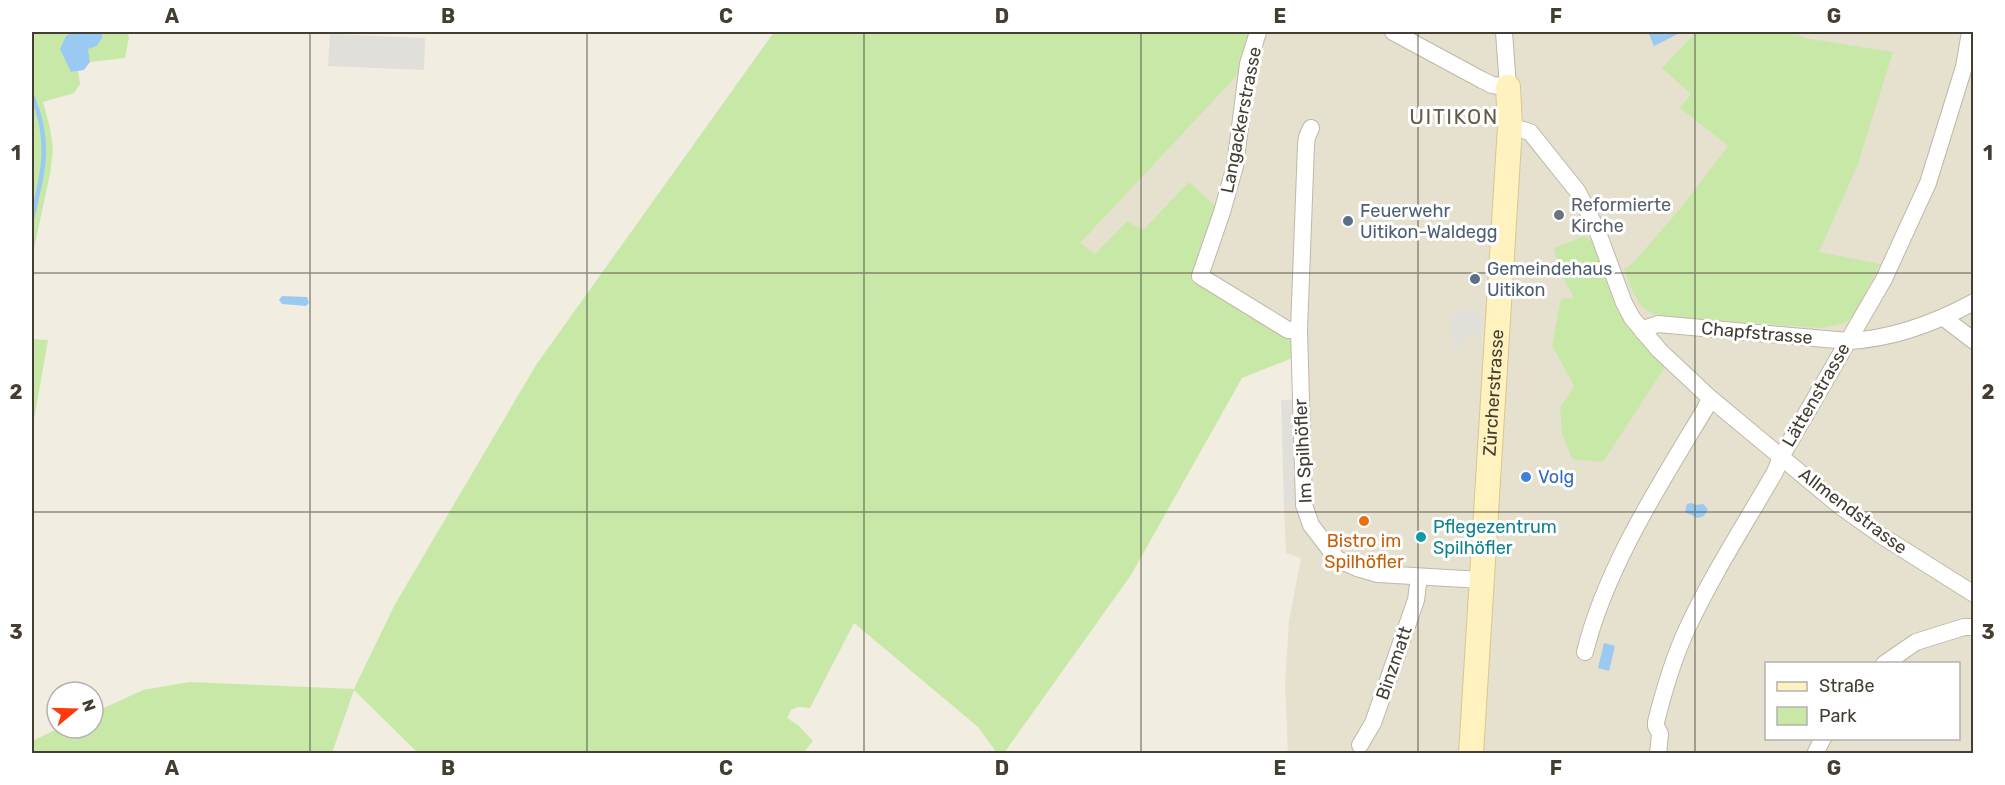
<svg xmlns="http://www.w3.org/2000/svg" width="2005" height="785" font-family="Rubik,sans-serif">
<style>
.residential{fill:#e6e0cf;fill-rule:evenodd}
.green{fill:#c8e8a8}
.parking{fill:#e1dfda}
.water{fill:#9acaf2}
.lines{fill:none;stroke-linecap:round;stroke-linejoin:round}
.stream{stroke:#9acaf2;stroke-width:4.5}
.street-casing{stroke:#c0b8a7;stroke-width:18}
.secondary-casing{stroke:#d7c791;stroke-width:26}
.street{stroke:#fff;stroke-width:16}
.secondary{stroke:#fff2be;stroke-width:24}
.grid{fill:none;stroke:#433d32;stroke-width:1.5;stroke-opacity:0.55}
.worship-dot{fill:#6b7280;stroke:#fff;stroke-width:2}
.service-dot{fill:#5c6f8a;stroke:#fff;stroke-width:2}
.shop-dot{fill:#3f7fe0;stroke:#fff;stroke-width:2}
.food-dot{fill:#e8710a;stroke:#fff;stroke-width:2}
.culture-dot{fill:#0f9aa8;stroke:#fff;stroke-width:2}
.labels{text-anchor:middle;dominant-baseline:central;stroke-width:6;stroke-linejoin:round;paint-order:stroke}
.street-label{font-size:18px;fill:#433d32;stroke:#fff}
.worship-label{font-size:18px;fill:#5b616d;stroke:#fff;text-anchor:start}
.service-label{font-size:18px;fill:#4e5e75;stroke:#fff;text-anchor:start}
.shop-label{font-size:18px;fill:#366cbe;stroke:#fff;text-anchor:start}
.culture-label{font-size:18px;fill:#0d838f;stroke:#fff;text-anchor:start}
.food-label{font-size:18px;fill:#c56008;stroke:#fff}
.quarter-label{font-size:21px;letter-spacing:1.5px;fill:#665c49;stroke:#fff}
.neatline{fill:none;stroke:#433d32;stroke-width:2}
.grid-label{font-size:20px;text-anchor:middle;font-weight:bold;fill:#433d32}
</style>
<rect width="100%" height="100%" fill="#f2ede1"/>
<path class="residential" d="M 1258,32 L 1973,32 L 1973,753 L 1288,753 L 1285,685 L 1289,621 L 1301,558 L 1286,553 L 1284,506 L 1303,505 L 1299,330 L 1127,221 L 1095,255 L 1079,243 L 1248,64 ZM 1766,664 L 1958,664 L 1958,738 L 1766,738 Z"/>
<g class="green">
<path d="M 32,32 L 72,32 L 66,36 L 71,72 L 78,71 L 80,84 L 74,93 L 43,102 L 50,128 L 53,149 L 50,174 L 32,258 Z"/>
<path d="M 101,32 L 127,32 L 129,37 L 125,58 L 90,62 L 87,48 L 97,46 L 103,37 Z"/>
<path d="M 774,32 L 1258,32 L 1248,64 L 1080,243 L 1095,254 L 1127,221 L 1143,230 L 1189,182 L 1222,212 L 1200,276 L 1288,330 L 1300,355 L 1242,378 L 1131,575 L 1004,753 L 997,753 L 978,727 L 854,623 L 810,708 L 798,707 L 791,710 L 787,718 L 798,725 L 813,741 L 803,753 L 418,753 L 354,690 L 332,753 L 32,754 L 32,741 L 59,728 L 93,728 L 93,713 L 143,690 L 189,682 L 354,689 L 394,606 L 536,365 Z"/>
<path d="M 1696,32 L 1794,32 L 1805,38 L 1893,52 L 1858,164 L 1819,252 L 1880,264 L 1853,316 L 1845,323 L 1821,328 L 1696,319 L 1654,314 L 1642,307 L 1632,290 L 1624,269 L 1633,263 L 1680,209 L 1728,146 L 1680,108 L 1691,94 L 1662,68 Z"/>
<path d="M 1585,236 L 1593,243 L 1617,311 L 1639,340 L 1665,367 L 1603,462 L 1572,459 L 1562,433 L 1560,408 L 1574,386 L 1552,345 L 1561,299 L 1574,298 L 1558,268 L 1554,248 Z"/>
<path d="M 32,339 L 48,340 L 32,431 Z"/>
</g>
<g class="parking">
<path d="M 330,34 L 425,38 L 424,70 L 328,66 Z"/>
<path d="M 1474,310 L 1482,320 L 1480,340 L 1471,332 L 1463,337 L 1464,344 L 1454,350 L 1450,318 L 1460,311 Z"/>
<path d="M 1300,399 L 1304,505 L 1284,506 L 1281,400 Z"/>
</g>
<g class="water">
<path d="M 72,32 L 101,32 L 103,37 L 97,46 L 88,49 L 90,62 L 84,70 L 71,72 L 60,49 L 66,36 Z"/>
<path d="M 1648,32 L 1682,32 L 1654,46 Z"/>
<path d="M 282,296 L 307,297 L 309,303 L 306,306 L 282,304 L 279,300 Z"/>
<path d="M 1691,503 L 1696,505 L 1703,504 L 1708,509 L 1704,516 L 1698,518 L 1685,512 L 1687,504 Z"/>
<path d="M 1604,643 L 1615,646 L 1609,671 L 1598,668 Z"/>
</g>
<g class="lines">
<path class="stream" d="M 32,95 C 52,143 43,171 32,219"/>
<g class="street-casing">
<g id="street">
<path d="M 1258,32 L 1248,64 L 1235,166 L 1222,212 L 1200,276 L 1288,330 L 1299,330"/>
<path d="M 1393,32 L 1482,80 L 1492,85 L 1508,87 L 1504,32"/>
<path d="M 1510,126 L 1530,132 L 1578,192 L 1597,230 L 1624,303 L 1632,318 L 1659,350 L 1710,398 L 1840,506 L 1882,536 L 1974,594"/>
<path d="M 1311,128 L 1307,137 L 1306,145 L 1299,330 L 1304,505 L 1311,525 L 1337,559 L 1357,568 L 1378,574 L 1482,580"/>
<path d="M 1944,318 L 1974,341"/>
<path d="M 1643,332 L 1649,327 L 1658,324 L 1848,341 C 1892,339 1935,323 1974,302"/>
<path d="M 1585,652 C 1606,567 1660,484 1705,409 L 1710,398"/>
<path d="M 1884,664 L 1916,642 L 1964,627 L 1974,627"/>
<path d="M 1360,745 L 1373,723 L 1416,600 L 1419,577"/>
<path d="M 1658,754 L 1660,734 L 1656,726 L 1656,722 C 1664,690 1673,659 1687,629 C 1712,575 1745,524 1775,472 L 1781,457 L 1884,279 L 1928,183 L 1964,67 L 1970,32"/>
<path d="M 1815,754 L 1823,738"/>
</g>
</g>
<g class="secondary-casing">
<g id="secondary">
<path id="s1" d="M 1471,754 L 1510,126 L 1508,87"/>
</g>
</g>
<use href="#street" class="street"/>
<use href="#secondary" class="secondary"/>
</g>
<path class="grid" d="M 310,32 L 310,754M 587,32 L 587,754M 864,32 L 864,754M 1141,32 L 1141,754M 1418,32 L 1418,754M 1695,32 L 1695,754M 32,273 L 1974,273M 32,512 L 1974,512"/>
<circle class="worship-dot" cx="1559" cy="215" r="6"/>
<g class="service-dot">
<circle cx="1348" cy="221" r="6"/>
<circle cx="1475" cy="279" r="6"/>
</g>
<circle class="shop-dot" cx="1526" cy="477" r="6"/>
<circle class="food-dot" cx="1364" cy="521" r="6"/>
<circle class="culture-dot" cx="1421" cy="537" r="6"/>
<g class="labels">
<g class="street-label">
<text transform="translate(1241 120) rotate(-79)">Langackerstrasse</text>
<text transform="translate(1757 333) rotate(5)">Chapfstrasse</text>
<text stroke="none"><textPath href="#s1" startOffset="362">Zürcherstrasse</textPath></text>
<text transform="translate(1816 395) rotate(-60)">Lättenstrasse</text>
<text transform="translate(1303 451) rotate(-93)">Im Spilhöfler</text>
<text transform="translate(1853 511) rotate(37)">Allmendstrasse</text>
<text transform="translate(1394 663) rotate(-71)">Binzmatt</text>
</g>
<g class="worship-label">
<text x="1571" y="205">Reformierte<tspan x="1571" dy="21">Kirche</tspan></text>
</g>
<g class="service-label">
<text x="1360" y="211">Feuerwehr<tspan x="1360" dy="21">Uitikon-Waldegg</tspan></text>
<text x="1487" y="269">Gemeindehaus<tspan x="1487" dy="21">Uitikon</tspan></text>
</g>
<g class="shop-label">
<text x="1538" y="477">Volg</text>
</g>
<g class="culture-label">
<text x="1433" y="527">Pflegezentrum<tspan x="1433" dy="21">Spilhöfler</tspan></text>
</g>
<g class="food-label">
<text x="1364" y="541">Bistro im<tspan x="1364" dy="21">Spilhöfler</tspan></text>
</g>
<g class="quarter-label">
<text x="1454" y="116">UITIKON</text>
</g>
</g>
<rect width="2005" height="785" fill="none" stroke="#ffffff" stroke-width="66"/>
<rect x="1765" y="662" width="195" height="78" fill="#ffffff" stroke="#b4b1ad" stroke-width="1.5"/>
<rect x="1777" y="682" width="30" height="9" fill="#fff2be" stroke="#b4b1ad" stroke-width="1.5"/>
<text x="1819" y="692" font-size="18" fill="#433d32">Straße</text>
<rect x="1777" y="707" width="30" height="18" fill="#c8e8a8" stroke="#b4b1ad" stroke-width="1.5"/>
<text x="1819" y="722" font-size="18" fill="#433d32">Park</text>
<g transform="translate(75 710) rotate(71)"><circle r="28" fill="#ffffff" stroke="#b4b1ad" stroke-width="1.5"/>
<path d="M0-4.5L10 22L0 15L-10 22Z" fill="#ff3b0b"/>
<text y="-9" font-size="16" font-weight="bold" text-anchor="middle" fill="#433d32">N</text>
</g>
<rect x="33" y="33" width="1939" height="719" class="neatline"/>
<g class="grid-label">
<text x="172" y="23">A</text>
<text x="448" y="23">B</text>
<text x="726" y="23">C</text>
<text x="1002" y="23">D</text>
<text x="1280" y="23">E</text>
<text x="1556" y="23">F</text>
<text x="1834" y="23">G</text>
<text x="16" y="160">1</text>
<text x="1988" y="160">1</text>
<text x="16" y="399">2</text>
<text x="1988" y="399">2</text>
<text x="16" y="639">3</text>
<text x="1988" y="639">3</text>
<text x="172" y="775">A</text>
<text x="448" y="775">B</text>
<text x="726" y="775">C</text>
<text x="1002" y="775">D</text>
<text x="1280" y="775">E</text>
<text x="1556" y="775">F</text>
<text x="1834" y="775">G</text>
</g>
</svg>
